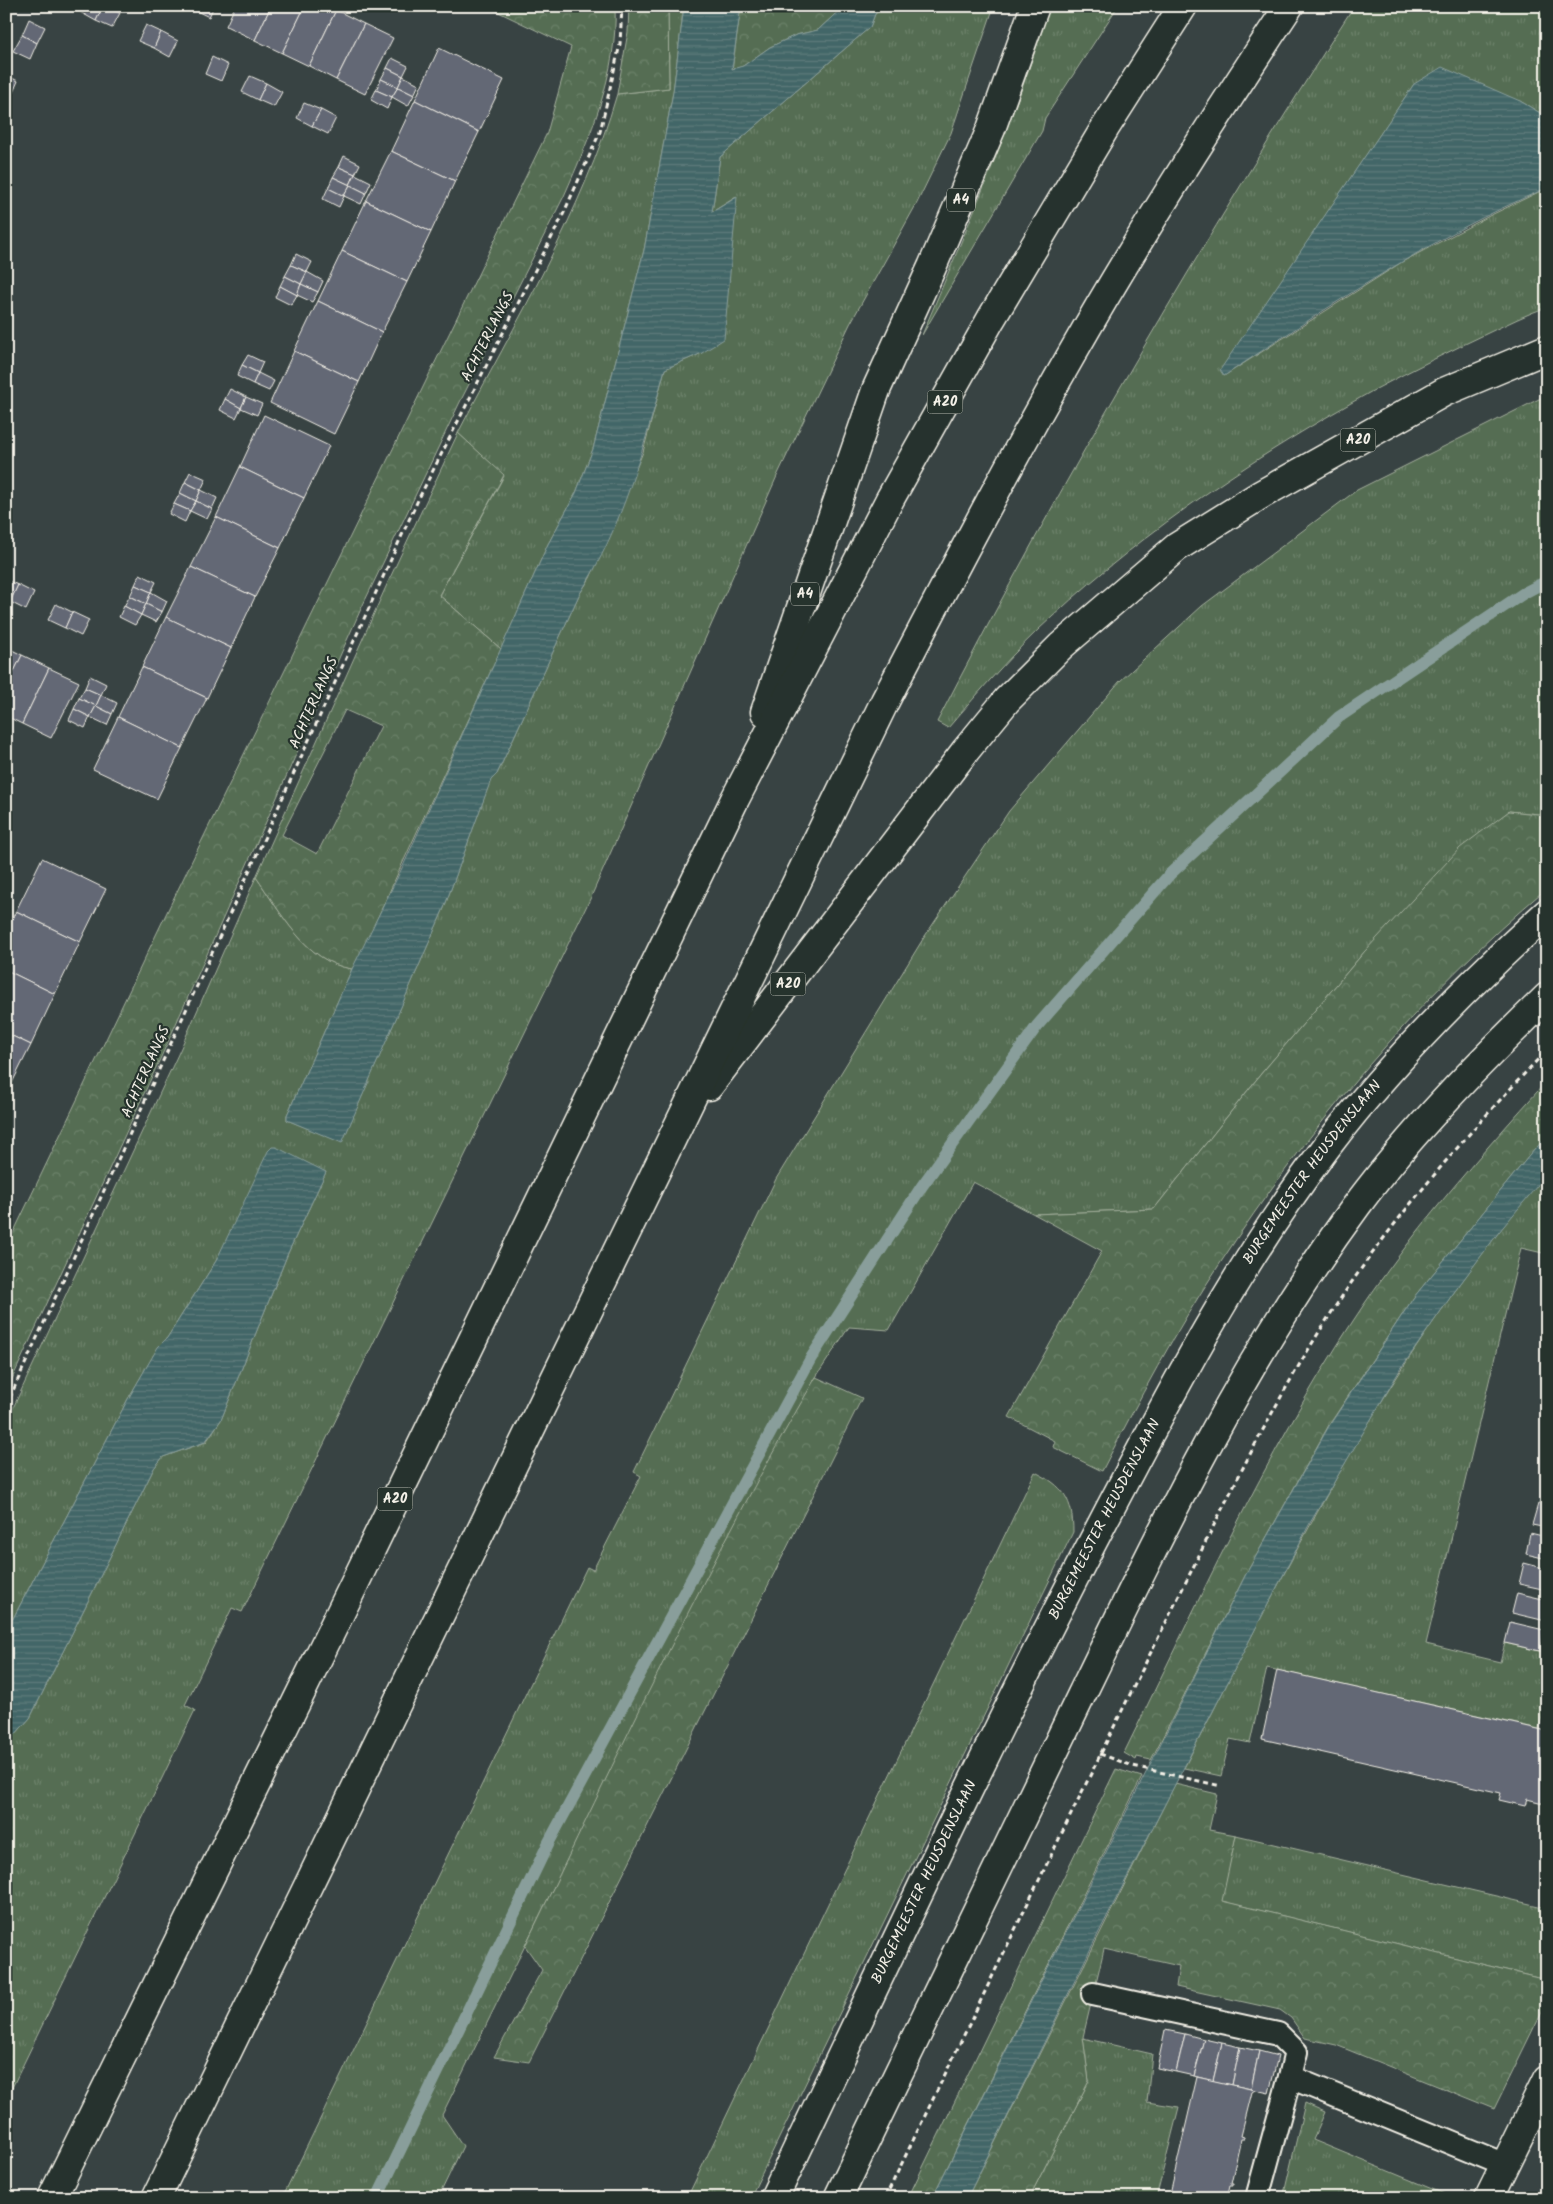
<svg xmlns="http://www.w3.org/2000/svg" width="1553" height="2204" font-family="Kalam,sans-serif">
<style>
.grass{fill:url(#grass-tufts);stroke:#a4af9d}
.forest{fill:url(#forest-crowns);stroke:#a4af9d;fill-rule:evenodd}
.water{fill:url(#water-rules);stroke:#899e9b}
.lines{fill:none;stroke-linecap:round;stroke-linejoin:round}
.stream{stroke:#899e9b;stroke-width:12}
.building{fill:#636875;stroke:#f4f1e8}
.lane-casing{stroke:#f4f1e8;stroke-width:26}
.street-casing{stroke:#f4f1e8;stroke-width:31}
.secondary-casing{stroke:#f4f1e8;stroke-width:31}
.highway-casing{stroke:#f4f1e8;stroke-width:31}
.path{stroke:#f4f1e8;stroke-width:3;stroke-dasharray:5 4;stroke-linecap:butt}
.lane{stroke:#26332d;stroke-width:22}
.street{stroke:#26332d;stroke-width:28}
.secondary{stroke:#26332d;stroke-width:28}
.highway{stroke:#26332d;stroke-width:28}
.labels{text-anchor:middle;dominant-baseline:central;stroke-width:4.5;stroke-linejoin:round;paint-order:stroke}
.shield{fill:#26332d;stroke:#b6b8b0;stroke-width:1}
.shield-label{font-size:14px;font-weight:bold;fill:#f4f1e8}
.street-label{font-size:15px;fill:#f4f1e8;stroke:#26332d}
</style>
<defs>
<pattern id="grass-tufts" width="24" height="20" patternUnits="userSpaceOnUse" patternTransform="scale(1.25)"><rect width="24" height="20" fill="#546d52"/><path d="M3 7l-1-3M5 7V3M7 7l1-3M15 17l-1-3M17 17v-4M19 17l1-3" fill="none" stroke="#6d826b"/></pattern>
<pattern id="forest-crowns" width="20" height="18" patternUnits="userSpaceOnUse" patternTransform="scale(1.25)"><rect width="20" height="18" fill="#546d52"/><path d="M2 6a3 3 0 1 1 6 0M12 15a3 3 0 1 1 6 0" fill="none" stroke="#6d826b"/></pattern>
<pattern id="water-rules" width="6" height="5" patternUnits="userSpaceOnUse" patternTransform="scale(1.25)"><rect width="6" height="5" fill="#426667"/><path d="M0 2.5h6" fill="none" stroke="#5e7c7d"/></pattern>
</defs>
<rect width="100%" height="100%" fill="#384343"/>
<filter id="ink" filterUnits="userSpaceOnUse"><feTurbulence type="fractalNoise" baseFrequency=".02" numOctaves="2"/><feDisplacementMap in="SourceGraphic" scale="10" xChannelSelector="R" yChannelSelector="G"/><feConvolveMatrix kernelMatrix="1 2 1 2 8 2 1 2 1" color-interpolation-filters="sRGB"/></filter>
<g filter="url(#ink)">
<g class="grass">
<path d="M 668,6 L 684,6 L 673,92 L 644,250 L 593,449 L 576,493 L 548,544 L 501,649 L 439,595 L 504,476 L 458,433 C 515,323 582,214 617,94 L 669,88 Z"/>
<path d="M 884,6 L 994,6 L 951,133 L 917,203 L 850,324 L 777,476 L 591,897 L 242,1612 L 232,1608 L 185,1705 L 195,1710 L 6,2100 L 6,1750 L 12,1738 L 30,1718 L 154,1468 L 163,1457 L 206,1442 L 221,1420 L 288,1253 L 326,1172 L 238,1218 L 216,1261 L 167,1338 L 158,1348 L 128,1399 L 6,1632 L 6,1423 L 180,1050 L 256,877 C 281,912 305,962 352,969 L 287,1115 L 287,1120 L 342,1142 L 444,908 L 491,779 L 497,774 L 579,595 L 590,578 L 643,452 L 665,369 L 702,353 L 736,197 L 712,212 L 720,157 L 870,27 L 875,14 Z"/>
<path d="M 1050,6 L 1118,6 L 1045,118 L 1042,131 L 922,335 C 968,226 1014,119 1050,6 Z"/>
<path d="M 1354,6 L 1547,6 L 1547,117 L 1520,101 L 1414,84 L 1221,370 L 1224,376 L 1402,262 L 1489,216 L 1547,188 L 1547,307 C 1527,314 1507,324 1488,333 C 1450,351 1413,369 1376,389 C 1260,453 1149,527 1052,617 C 1014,651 981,690 948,728 L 937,722 C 1064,476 1204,238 1354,6 Z"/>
<path d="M 1547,395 L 1547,815 L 1509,811 L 1365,951 L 1260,1075 L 1154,1209 L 1034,1214 L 973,1182 L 889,1330 L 849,1327 L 816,1377 L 638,1715 L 442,2115 L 463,2146 L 438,2198 L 282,2198 L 587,1567 L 593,1570 L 641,1476 L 634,1472 L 776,1179 L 923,939 L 1009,811 L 1120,681 L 1202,606 L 1357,490 Z"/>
<path d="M 1547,1174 L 1547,1254 L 1521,1248 L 1426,1644 L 1500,1662 L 1505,1643 L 1547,1653 L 1547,1713 L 1543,1712 L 1539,1729 L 1267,1668 L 1250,1743 L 1230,1739 L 1221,1776 L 1184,1768 C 1272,1597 1356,1423 1471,1269 C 1495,1237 1519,1204 1547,1174 Z"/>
<path d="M 1035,1472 C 1064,1486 1073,1500 1073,1532 L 750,2198 L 687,2198 Z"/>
<path d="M 1236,1835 L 1547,1908 L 1547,1980 L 1221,1901 Z"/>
<path d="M 1083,2038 L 1152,2054 L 1147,2102 L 1179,2107 L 1156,2198 L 1029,2198 L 1089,2081 Z"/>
<path d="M 1305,2103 L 1325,2112 L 1313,2140 L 1454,2198 L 1283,2198 Z"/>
</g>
<g class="forest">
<path d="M 486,6 L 615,6 C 618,73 590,137 564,196 L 459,404 L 360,611 L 167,1044 L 6,1392 L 6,1248 L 167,912 L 547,133 L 571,47 Z"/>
<path d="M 629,6 L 668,6 L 669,88 L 617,94 L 628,32 Z"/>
<path d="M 741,6 L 844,6 L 818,30 L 796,35 L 770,47 L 743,66 L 732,70 Z"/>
<path d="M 458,433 L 504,475 L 439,595 L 501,649 L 365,945 L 352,969 C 305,962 281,912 256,877 L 389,580 ZM 345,710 L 381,726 L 317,854 L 282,835 Z"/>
<path d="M 1509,811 L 1547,815 L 1547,888 C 1420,995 1310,1126 1219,1265 C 1175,1331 1138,1401 1102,1471 L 1053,1447 L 1055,1441 L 1009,1417 L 1102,1251 L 1034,1214 L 1154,1209 L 1260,1075 L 1365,951 L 1460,848 Z"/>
<path d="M 1547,1081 L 1547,1136 L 1529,1156 L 1414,1297 L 1329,1425 L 1246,1574 L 1151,1760 L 1137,1757 L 1136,1760 L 1124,1753 C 1196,1607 1263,1458 1353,1321 C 1409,1235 1478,1157 1547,1081 Z"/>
<path d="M 816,1377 L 862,1398 L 529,2062 L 494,2057 L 542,1970 L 525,1946 C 618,1755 708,1561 816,1377 Z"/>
<path d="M 1116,1769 L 1142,1777 L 932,2198 L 908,2198 Z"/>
<path d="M 1175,1784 L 1217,1794 L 1209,1830 L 1236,1835 L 1222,1901 L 1547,1980 L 1547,2001 L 1494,2109 L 1336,2045 L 1305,2038 L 1291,2018 L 1280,2010 L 1176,1987 L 1179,1966 L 1104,1949 L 1083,2037 L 1089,2081 L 1029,2198 L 967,2198 Z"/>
</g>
<g class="water">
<path d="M 684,6 L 741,6 L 732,69 L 743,66 L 770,47 L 796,35 L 818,30 L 844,6 L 884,6 L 875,14 L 870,27 L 720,157 L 712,212 L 737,197 L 724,339 L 702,353 L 665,369 C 644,446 623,527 579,595 L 497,774 L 491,780 L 444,908 L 342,1143 L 287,1120 L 287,1115 L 352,969 L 404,864 L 548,544 L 576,493 L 593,449 L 644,250 L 673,92 Z"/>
<path d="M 1442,67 L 1520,101 L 1547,117 L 1547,188 C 1432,236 1327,308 1224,376 L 1220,370 L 1414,84 Z"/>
<path d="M 1547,1136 L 1547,1174 L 1499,1232 L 1452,1295 L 1400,1370 L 1310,1523 L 1099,1932 L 967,2198 L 932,2198 L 1246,1574 L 1329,1426 L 1414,1297 L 1529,1156 Z"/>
<path d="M 272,1147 L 276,1147 L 326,1172 L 288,1253 L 221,1420 L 205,1442 L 163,1457 L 154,1468 L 30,1718 L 12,1738 L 6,1750 L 6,1632 L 128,1399 L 158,1347 L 167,1338 L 216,1261 L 268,1151 Z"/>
</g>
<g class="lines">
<path class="stream" d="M 377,2198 L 549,1842 L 811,1358 L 922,1186 L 1037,1026 L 1170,874 L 1339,717 L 1524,593 L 1547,581"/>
</g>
<g class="building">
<path d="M 83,6 L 103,6 L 96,21 L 80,12 Z"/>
<path d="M 103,6 L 120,13 L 112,28 L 96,21 Z"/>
<path d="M 186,6 L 214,6 L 209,17 Z"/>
<path d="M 235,6 L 271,6 L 255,40 L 226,26 Z"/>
<path d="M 271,6 L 305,6 L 282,53 L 255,40 Z"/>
<path d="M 305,6 L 328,6 L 336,10 L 309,66 L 282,53 Z"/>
<path d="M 336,10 L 364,24 L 336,80 L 309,66 Z"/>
<path d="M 29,19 L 45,27 L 37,43 L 22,35 Z"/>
<path d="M 364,24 L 393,38 L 365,94 L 336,80 Z"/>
<path d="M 146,25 L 161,32 L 154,48 L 138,41 Z"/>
<path d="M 161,32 L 178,41 L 170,57 L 154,48 Z"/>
<path d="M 22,35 L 37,43 L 30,59 L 13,51 Z"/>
<path d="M 439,48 L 504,80 L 479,132 L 415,100 Z"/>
<path d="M 212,57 L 228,65 L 221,81 L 205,74 Z"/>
<path d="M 392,58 L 408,66 L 403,76 L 387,68 Z"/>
<path d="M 387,68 L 403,76 L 398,87 L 381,79 Z"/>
<path d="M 6,75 L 18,81 L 11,97 L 6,95 Z"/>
<path d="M 250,76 L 266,83 L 258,100 L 242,92 Z"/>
<path d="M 403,76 L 419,84 L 414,95 L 398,87 Z"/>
<path d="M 381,79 L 398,87 L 392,97 L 376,90 Z"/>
<path d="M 266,83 L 282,92 L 274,107 L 258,100 Z"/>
<path d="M 398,87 L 414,95 L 408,106 L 392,97 Z"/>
<path d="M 376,90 L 392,97 L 387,109 L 371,100 Z"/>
<path d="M 415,100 L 479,132 L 455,181 L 391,151 Z"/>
<path d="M 304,103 L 321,110 L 312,126 L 297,118 Z"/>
<path d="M 321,110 L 336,118 L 328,134 L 312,126 Z"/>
<path d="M 391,151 L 455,181 L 431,232 L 366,201 Z"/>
<path d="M 344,156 L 360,164 L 355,174 L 339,167 Z"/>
<path d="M 339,167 L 355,174 L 350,185 L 333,177 Z"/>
<path d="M 355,174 L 371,182 L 366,193 L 350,185 Z"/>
<path d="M 333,177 L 350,185 L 344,196 L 328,188 Z"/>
<path d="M 350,185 L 366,193 L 361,204 L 344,196 Z"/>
<path d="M 328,188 L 344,196 L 339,207 L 323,199 Z"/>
<path d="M 366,201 L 431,232 L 407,282 L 342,251 Z"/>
<path d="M 342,251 L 407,282 L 382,332 L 318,301 Z"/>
<path d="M 296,254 L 312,262 L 307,272 L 291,265 Z"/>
<path d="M 291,265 L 307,272 L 301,284 L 285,276 Z"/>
<path d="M 307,272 L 323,281 L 318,292 L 301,284 Z"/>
<path d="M 285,276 L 301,284 L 297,295 L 280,286 Z"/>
<path d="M 301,284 L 318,292 L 312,302 L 297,295 Z"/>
<path d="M 280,286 L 297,295 L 291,305 L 275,297 Z"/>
<path d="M 318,301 L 382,332 L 359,382 L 294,351 Z"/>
<path d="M 294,351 L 359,382 L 334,434 L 270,403 Z"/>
<path d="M 248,355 L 263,362 L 258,373 L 242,365 Z"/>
<path d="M 242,365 L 258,373 L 253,384 L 237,376 Z"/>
<path d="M 258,373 L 274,381 L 269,391 L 253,384 Z"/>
<path d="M 230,389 L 246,397 L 241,408 L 225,399 Z"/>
<path d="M 246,397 L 262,404 L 257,415 L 241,408 Z"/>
<path d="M 225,399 L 241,408 L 236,418 L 220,410 Z"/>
<path d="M 264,415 L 329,446 L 304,498 L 240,467 Z"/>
<path d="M 240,467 L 304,498 L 280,548 L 216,517 Z"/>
<path d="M 190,472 L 206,479 L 201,490 L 185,482 Z"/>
<path d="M 185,482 L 201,490 L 196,501 L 180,493 Z"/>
<path d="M 201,490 L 217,498 L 212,509 L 196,501 Z"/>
<path d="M 180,493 L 196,501 L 190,511 L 174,504 Z"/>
<path d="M 196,501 L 212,509 L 207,519 L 190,511 Z"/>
<path d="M 174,504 L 190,511 L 185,522 L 169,514 Z"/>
<path d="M 216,517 L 280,548 L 255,597 L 191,567 Z"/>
<path d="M 191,567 L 255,597 L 231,648 L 166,617 Z"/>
<path d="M 140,574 L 156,582 L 151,592 L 135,585 Z"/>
<path d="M 6,580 L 18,585 L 10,602 L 6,600 Z"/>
<path d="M 18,585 L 34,593 L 26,610 L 10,602 Z"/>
<path d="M 135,585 L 151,592 L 146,604 L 130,596 Z"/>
<path d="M 151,592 L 167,601 L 162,612 L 146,604 Z"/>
<path d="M 130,596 L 146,604 L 141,615 L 124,606 Z"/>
<path d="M 56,604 L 72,612 L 65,628 L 48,620 Z"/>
<path d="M 146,604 L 162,612 L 156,622 L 141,615 Z"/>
<path d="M 124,606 L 141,615 L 135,625 L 119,617 Z"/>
<path d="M 72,612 L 89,620 L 81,636 L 65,628 Z"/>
<path d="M 166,617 L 231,648 L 207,698 L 142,667 Z"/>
<path d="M 6,647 L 22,655 L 6,688 Z"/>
<path d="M 22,655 L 49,668 L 22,724 L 6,716 L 6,688 Z"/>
<path d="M 142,667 L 207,698 L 182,748 L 118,717 Z"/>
<path d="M 49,668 L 79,682 L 51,738 L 22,724 Z"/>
<path d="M 90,676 L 106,684 L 101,695 L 85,688 Z"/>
<path d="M 85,688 L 101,695 L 96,706 L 79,698 Z"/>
<path d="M 101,695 L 117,703 L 112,714 L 96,706 Z"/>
<path d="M 79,698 L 96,706 L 90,717 L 74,709 Z"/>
<path d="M 96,706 L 112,714 L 107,725 L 90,717 Z"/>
<path d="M 74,709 L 90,717 L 85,728 L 69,720 Z"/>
<path d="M 118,717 L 182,748 L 157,799 L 93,769 Z"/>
<path d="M 42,858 L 106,889 L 80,942 L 16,911 Z"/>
<path d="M 16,911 L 80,942 L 55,994 L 6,970 L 6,931 Z"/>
<path d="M 6,970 L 55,994 L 31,1045 L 6,1033 Z"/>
<path d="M 6,1033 L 31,1045 L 6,1095 Z"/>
<path d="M 1538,1504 L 1547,1506 L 1547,1528 L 1532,1525 Z"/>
<path d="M 1530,1533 L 1547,1537 L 1547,1559 L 1526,1554 Z"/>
<path d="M 1524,1563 L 1547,1569 L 1547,1590 L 1519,1584 Z"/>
<path d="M 1517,1593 L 1547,1600 L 1546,1621 L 1512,1613 Z"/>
<path d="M 1510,1622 L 1544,1630 L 1540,1651 L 1505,1643 Z"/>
<path d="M 1277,1670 L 1547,1731 L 1547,1804 L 1527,1799 L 1525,1806 L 1499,1800 L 1501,1793 L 1262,1739 Z"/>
<path d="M 1165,2030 L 1185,2034 L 1176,2072 L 1157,2068 Z"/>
<path d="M 1185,2034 L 1204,2039 L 1194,2076 L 1176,2072 Z"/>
<path d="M 1204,2039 L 1222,2043 L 1213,2081 L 1194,2076 Z"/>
<path d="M 1222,2043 L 1240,2047 L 1232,2085 L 1213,2081 Z"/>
<path d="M 1240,2047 L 1259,2051 L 1251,2089 L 1232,2085 Z"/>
<path d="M 1259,2051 L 1278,2056 L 1269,2093 L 1251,2089 Z"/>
<path d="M 1197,2077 L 1255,2090 L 1252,2092 L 1241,2136 L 1244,2137 L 1244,2139 L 1241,2139 L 1231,2183 L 1233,2183 L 1233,2185 L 1230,2185 L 1227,2198 L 1169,2198 Z"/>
</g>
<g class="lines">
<g class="lane-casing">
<g id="lane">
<path d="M 1093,1994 L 1278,2034 L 1296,2052 L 1290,2077"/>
<path d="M 1257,2198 L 1290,2077 L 1505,2165"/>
</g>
</g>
<g class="street-casing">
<path id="street" d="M 1489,2198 L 1547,2080"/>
</g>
<g class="secondary-casing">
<g id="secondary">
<path id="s1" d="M 774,2198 C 882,1972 987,1744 1103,1522 C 1171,1392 1239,1262 1328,1145 C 1391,1062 1470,983 1547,913"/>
<path d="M 838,2198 C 919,2031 1000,1863 1081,1696 C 1163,1527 1245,1357 1357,1205 C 1413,1130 1480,1062 1547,997"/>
</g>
</g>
<g class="highway-casing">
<g id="highway">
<path d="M 765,712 L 876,390 L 932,267 L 991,129 L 1035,6"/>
<path d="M 709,1086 L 966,750 L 1007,700 L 1061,646 L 1177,547 L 1262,494 L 1444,392 L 1547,349"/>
<path d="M 52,2198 L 350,1593 L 735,799 L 890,499 L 991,319 L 1105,128 L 1183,6"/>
<path d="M 156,2198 L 885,701 C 946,584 1007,467 1073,352 C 1140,234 1214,119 1289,6"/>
</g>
</g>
<g class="path">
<path d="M 6,1406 L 418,500 L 562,217 L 600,132 L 620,44 L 622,6"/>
<path d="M 1100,1754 L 1133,1766 L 1221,1786"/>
<path d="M 885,2198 C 978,2007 1069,1816 1164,1626 C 1222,1510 1276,1393 1349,1286 C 1408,1201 1476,1124 1547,1050"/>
</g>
<use href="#lane" class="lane"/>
<use href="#street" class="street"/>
<use href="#secondary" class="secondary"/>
<use href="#highway" class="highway"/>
</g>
</g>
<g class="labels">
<g class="shield">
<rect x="947" y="188.5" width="28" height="23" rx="4"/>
<rect x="927.5" y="390.5" width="35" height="23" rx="4"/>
<rect x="1340.5" y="428.5" width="35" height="23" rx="4"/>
<rect x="791" y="582.5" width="28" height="23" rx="4"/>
<rect x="770.5" y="972.5" width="35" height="23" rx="4"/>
<rect x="377.5" y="1487.5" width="35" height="23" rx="4"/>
</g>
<g class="shield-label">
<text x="961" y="200">A4</text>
<text x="945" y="402">A20</text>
<text x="1358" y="440">A20</text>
<text x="805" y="594">A4</text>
<text x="788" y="984">A20</text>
<text x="395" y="1499">A20</text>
</g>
<g class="street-label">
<text transform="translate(488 337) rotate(-63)">ACHTERLANGS</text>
<text transform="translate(314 703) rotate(-66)">ACHTERLANGS</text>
<text transform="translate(146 1072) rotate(-66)">ACHTERLANGS</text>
<text stroke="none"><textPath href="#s1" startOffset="1160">BURGEMEESTER HEUSDENSLAAN</textPath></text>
<text stroke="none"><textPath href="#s1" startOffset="755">BURGEMEESTER HEUSDENSLAAN</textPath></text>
<text stroke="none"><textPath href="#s1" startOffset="350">BURGEMEESTER HEUSDENSLAAN</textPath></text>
</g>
</g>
<rect width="1553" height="2204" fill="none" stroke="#26332d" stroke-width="25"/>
<rect x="12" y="12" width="1528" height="2179" fill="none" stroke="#f4f1e8" stroke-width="2" filter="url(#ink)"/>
</svg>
